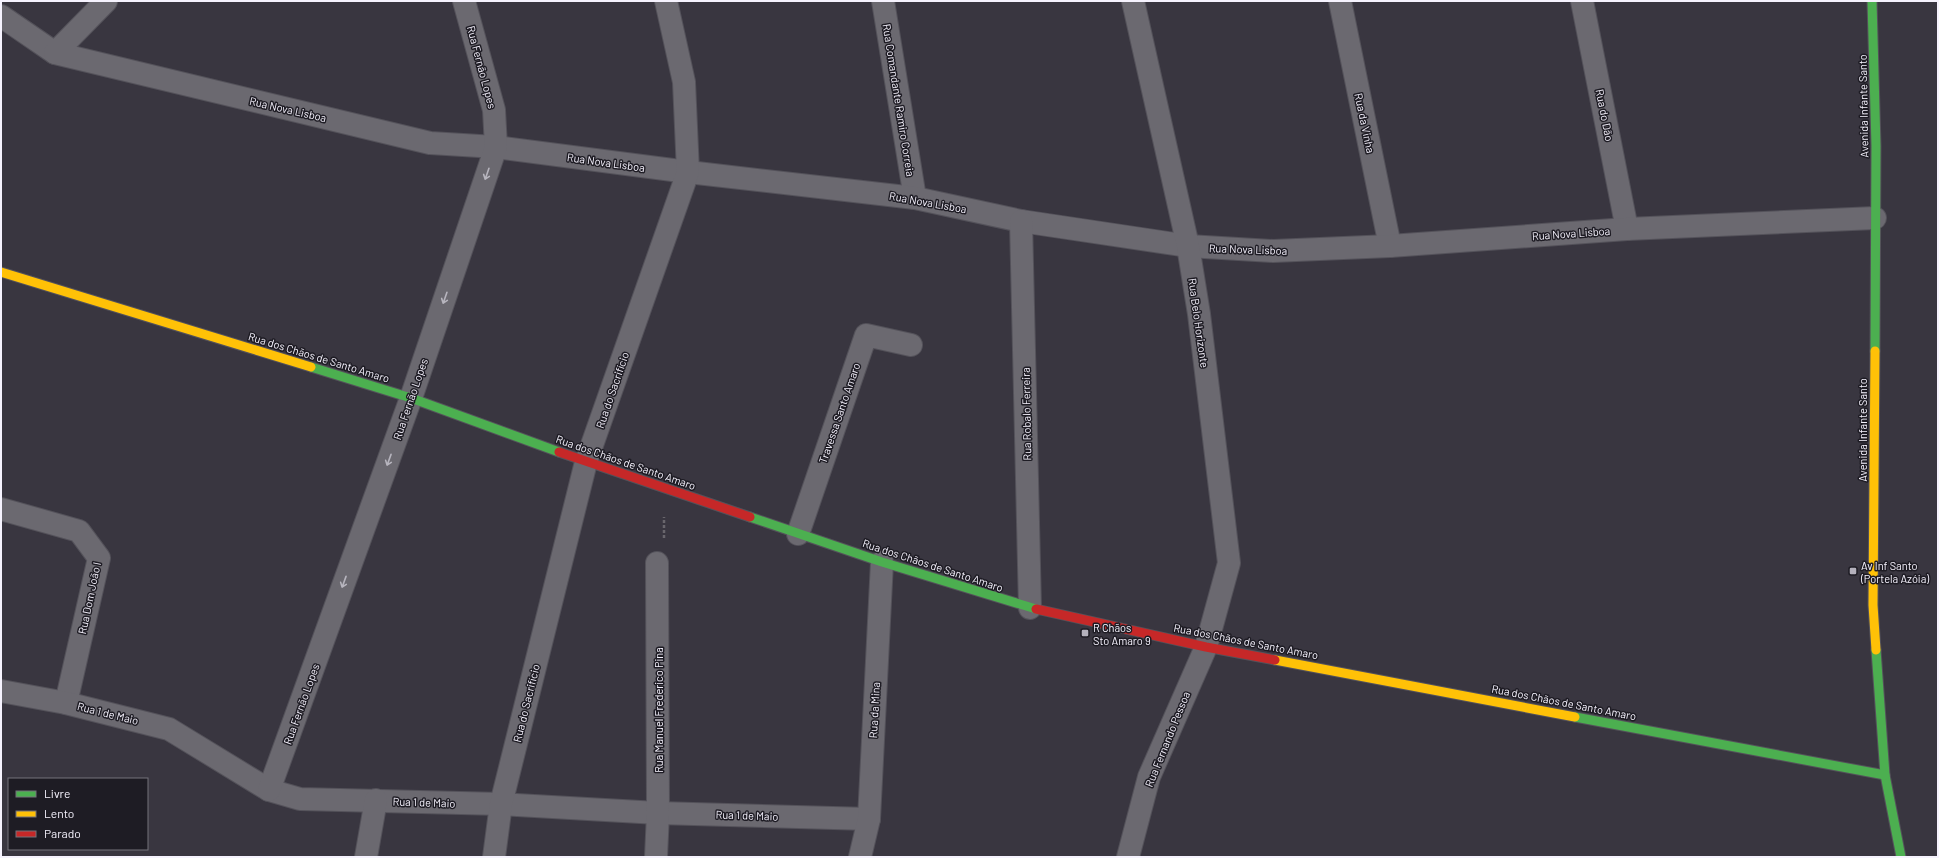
<svg xmlns="http://www.w3.org/2000/svg" width="1939" height="858" font-family="Barlow,sans-serif">
<style>
.lines{fill:none;stroke-linecap:round;stroke-linejoin:round}
.street-casing{stroke:#54525a;stroke-width:24}
.fast-casing{stroke:#54525a;stroke-width:11}
.slow-casing{stroke:#54525a;stroke-width:11}
.jam-casing{stroke:#54525a;stroke-width:11}
.path{stroke:#69666c;stroke-width:2.5;stroke-dasharray:3 2;stroke-linecap:butt}
.street{stroke:#6b6970;stroke-width:22}
.fast{stroke:#4caf50;stroke-width:9}
.slow{stroke:#ffc107;stroke-width:9}
.jam{stroke:#c62828;stroke-width:9}
.oneway{stroke:#b7b5be}
.poi-dot{fill:#b4b1bc;stroke:#1e1c24;stroke-width:1.5}
.labels{text-anchor:middle;dominant-baseline:central;stroke-width:3;stroke-linejoin:round;paint-order:stroke}
.street-label{font-size:11px;fill:#f6f3fe;stroke:#1e1c24}
.poi-label{font-size:11px;fill:#f6f3fe;stroke:#1e1c24;text-anchor:start}
</style>
<rect width="100%" height="100%" fill="#393640"/>
<g class="lines">
<g class="street-casing">
<g id="street">
<path d="M 883,1 L 915,198"/>
<path d="M 1340,1 L 1390,246"/>
<path d="M 1582,1 L 1627,229"/>
<path d="M 1,16 L 55,53 L 430,143 L 496,147 L 688,172 L 915,198 L 1021,221 L 1188,246 L 1273,251 L 1390,246 L 1627,229 L 1875,218"/>
<path d="M 55,53 L 106,1"/>
<path d="M 1021,221 L 1030,608"/>
<path d="M 1,509 L 79,531 L 99,558 L 66,703"/>
<path d="M 798,534 L 866,335 L 911,345"/>
<path d="M 1,691 L 66,703 L 169,729 L 269,790 L 300,799 L 501,804 L 658,813 L 869,819"/>
<path d="M 269,790 L 411,398 L 496,147 L 494,110 L 464,1"/>
<path d="M 366,857 L 376,800"/>
<path d="M 494,857 L 501,804 L 586,462 L 688,172 L 684,82 L 666,1"/>
<path d="M 656,857 L 658,813 L 657,563"/>
<path d="M 860,857 L 869,819 L 882,562"/>
<path d="M 1128,857 L 1149,777 L 1206,647 L 1229,563 L 1199,314 L 1188,246 L 1133,1"/>
</g>
</g>
<g class="fast-casing">
<g id="fast">
<path d="M 1872,1 L 1876,146 L 1875,351"/>
<path d="M 311,367 L 411,398 L 559,452"/>
<path d="M 750,517 L 882,562 L 1036,609"/>
<path d="M 1876,650 L 1885,775 L 1901,857"/>
<path d="M 1575,717 L 1885,775"/>
</g>
</g>
<g class="slow-casing">
<g id="slow">
<path d="M 1,272 L 311,367"/>
<path d="M 1875,351 L 1873,605 L 1876,650"/>
<path d="M 1275,660 L 1575,717"/>
</g>
</g>
<g class="jam-casing">
<g id="jam">
<path d="M 559,452 L 750,517"/>
<path d="M 1036,609 L 1206,647 L 1275,660"/>
</g>
</g>
<path class="path" d="M 664,538 L 664,517"/>
<use href="#street" class="street"/>
<use href="#fast" class="fast"/>
<use href="#slow" class="slow"/>
<use href="#jam" class="jam"/>
</g>
<defs><path id="oneway-shaft" d="M-6 0H5M1.5-3L5.5 0L1.5 3" fill="none" stroke-width="1.6" stroke-linecap="round" stroke-linejoin="round"/></defs>
<g class="oneway">
<use href="#oneway-shaft" transform="translate(487 174) rotate(109)"/>
<use href="#oneway-shaft" transform="translate(445 298) rotate(109)"/>
<use href="#oneway-shaft" transform="translate(389 460) rotate(110)"/>
<use href="#oneway-shaft" transform="translate(344 582) rotate(110)"/>
</g>
<g class="poi-dot">
<rect x="1849" y="567" width="8" height="8" rx="2"/>
<rect x="1081" y="629" width="8" height="8" rx="2"/>
</g>
<g class="labels">
<g class="street-label">
<text transform="translate(482 67) rotate(75)">Rua Fernão Lopes</text>
<text transform="translate(899 100) rotate(81)">Rua Comandante Ramiro Correia</text>
<text transform="translate(1863 106) rotate(-91)">Avenida Infante Santo</text>
<text transform="translate(288 109) rotate(13)">Rua Nova Lisboa</text>
<text transform="translate(1605 115) rotate(79)">Rua do Dão</text>
<text transform="translate(1365 123) rotate(78)">Rua da Vinha</text>
<text transform="translate(606 162) rotate(8)">Rua Nova Lisboa</text>
<text transform="translate(928 202) rotate(10)">Rua Nova Lisboa</text>
<text transform="translate(1571 233) rotate(-4)">Rua Nova Lisboa</text>
<text transform="translate(1248 249) rotate(2)">Rua Nova Lisboa</text>
<text transform="translate(1199 323) rotate(82)">Rua Belo Horizonte</text>
<text transform="translate(319 357) rotate(17)">Rua dos Chãos de Santo Amaro</text>
<text transform="translate(612 390) rotate(-71)">Rua do Sacrifício</text>
<text transform="translate(410 399) rotate(-71)">Rua Fernão Lopes</text>
<text transform="translate(839 413) rotate(-71)">Travessa Santo Amaro</text>
<text transform="translate(1026 414) rotate(-91)">Rua Robalo Ferreira</text>
<text transform="translate(1862 430) rotate(-90)">Avenida Infante Santo</text>
<text transform="translate(626 462) rotate(19)">Rua dos Chãos de Santo Amaro</text>
<text transform="translate(933 565) rotate(18)">Rua dos Chãos de Santo Amaro</text>
<text transform="translate(89 598) rotate(-78)">Rua Dom João I</text>
<text transform="translate(1246 641) rotate(11)">Rua dos Chãos de Santo Amaro</text>
<text transform="translate(1564 702) rotate(11)">Rua dos Chãos de Santo Amaro</text>
<text transform="translate(526 703) rotate(-76)">Rua do Sacrifício</text>
<text transform="translate(301 704) rotate(-70)">Rua Fernão Lopes</text>
<text transform="translate(658 710) rotate(-90)">Rua Manuel Frederico Pina</text>
<text transform="translate(874 710) rotate(-87)">Rua da Mina</text>
<text transform="translate(108 713) rotate(14)">Rua 1 de Maio</text>
<text transform="translate(1167 739) rotate(-68)">Rua Fernando Pessoa</text>
<text transform="translate(424 802) rotate(2)">Rua 1 de Maio</text>
<text transform="translate(747 815) rotate(2)">Rua 1 de Maio</text>
</g>
<g class="poi-label">
<text x="1861" y="565">Av Inf Santo<tspan x="1861" dy="13">(Portela Azóia)</tspan></text>
<text x="1093" y="627">R Chãos<tspan x="1093" dy="13">Sto Amaro 9</tspan></text>
</g>
</g>
<rect width="1939" height="858" fill="none" stroke="#f6f3fe" stroke-width="4"/>
<rect x="8" y="778" width="140" height="72" fill="#1e1c24" stroke="#74727b"/>
<rect x="16" y="791" width="20" height="6" fill="#4caf50" stroke="#74727b"/>
<text x="44" y="798" font-size="12" fill="#f6f3fe">Livre</text>
<rect x="16" y="811" width="20" height="6" fill="#ffc107" stroke="#74727b"/>
<text x="44" y="818" font-size="12" fill="#f6f3fe">Lento</text>
<rect x="16" y="831" width="20" height="6" fill="#c62828" stroke="#74727b"/>
<text x="44" y="838" font-size="12" fill="#f6f3fe">Parado</text>
</svg>
